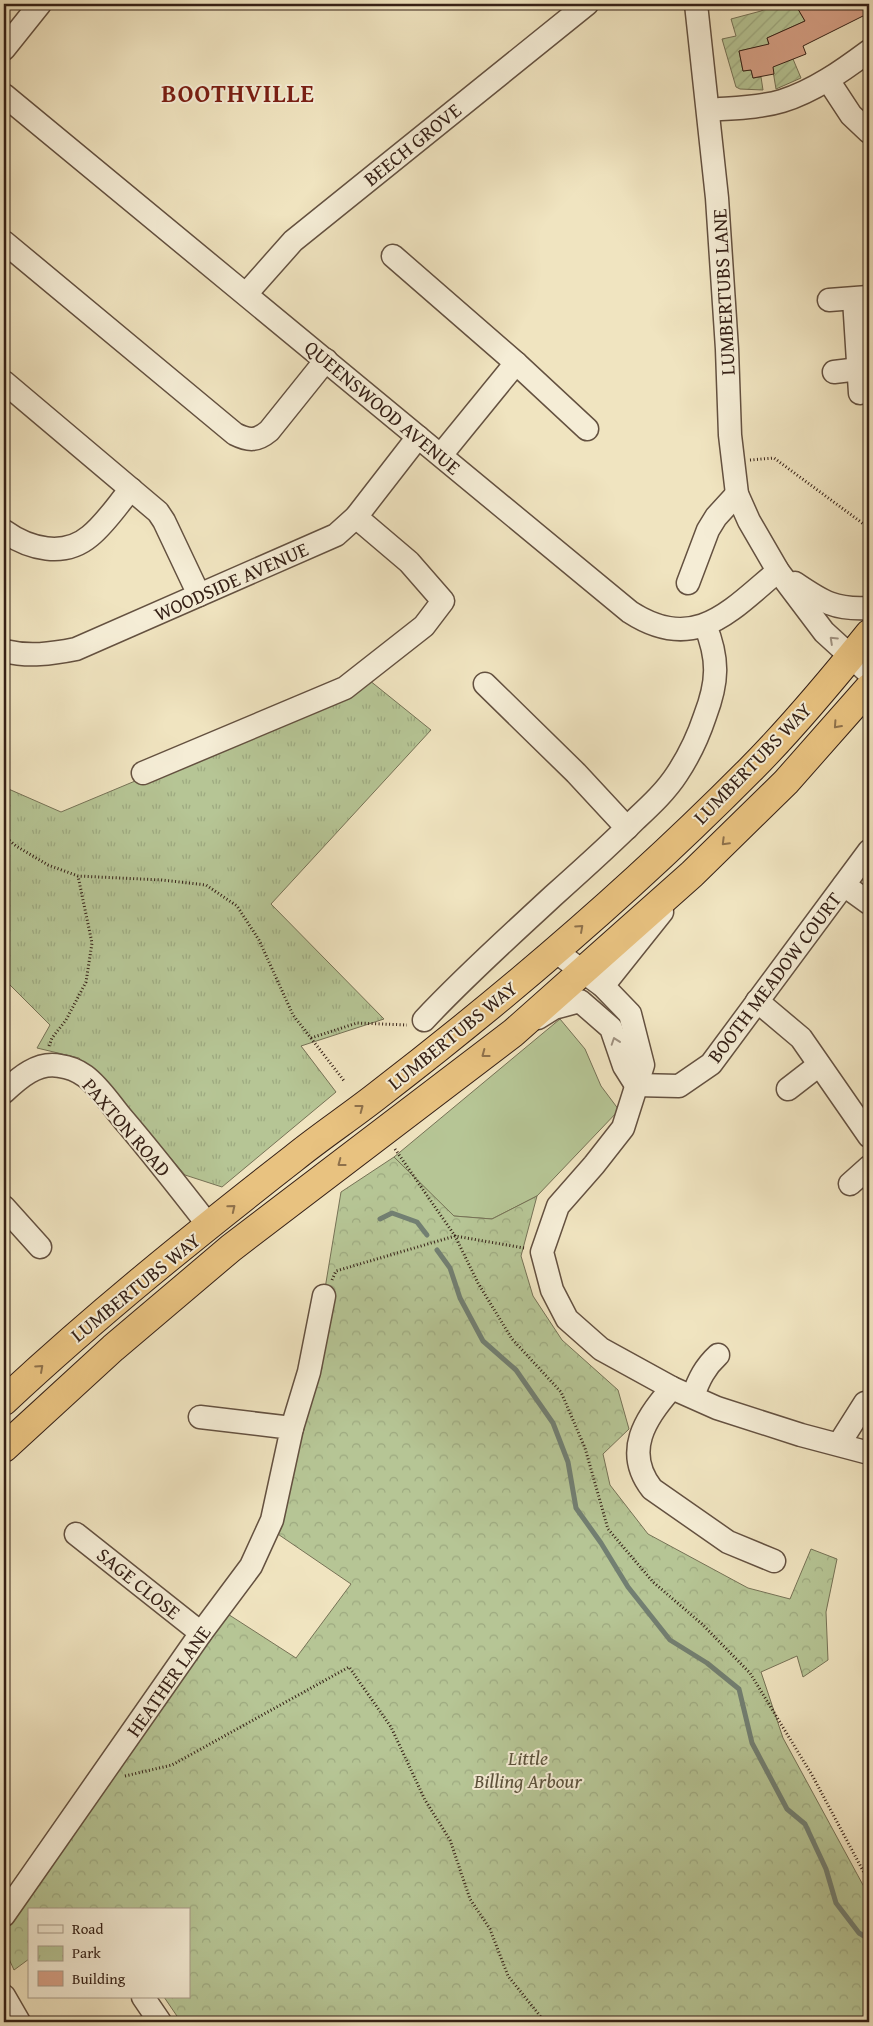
<svg xmlns="http://www.w3.org/2000/svg" width="873" height="2026" font-family="'Gentium Book Plus',serif">
<style>
.grass{fill:#b6c595;stroke:#767256}
.forest{fill:url(#forest-crowns);stroke:#767256}
.park{fill:url(#park-tufts);stroke:#767256}
.garden{fill:url(#garden-furrows);stroke:#767256}
.lines{fill:none;stroke-linecap:round;stroke-linejoin:round}
.stream{stroke:#727f72;stroke-width:5}
.building{fill:#d8a288;stroke:#352016}
.minor-casing{stroke:#645140;stroke-width:25}
.highway-casing{stroke:#352016;stroke-width:30}
.path{stroke:#352016;stroke-width:3;stroke-dasharray:1 2.5;stroke-linecap:butt}
.minor{stroke:#f5edd6;stroke-width:22}
.highway{stroke:#e8c280;stroke-width:28}
.oneway{stroke:#9f9180}
.oneway2{stroke:#8e714b}
.labels{text-anchor:middle;dominant-baseline:central;stroke-width:4;stroke-linejoin:round;paint-order:stroke}
.street-label{font-size:20px;fill:#352016;stroke:#f5edd6}
.park-label{font-size:20px;font-style:italic;fill:#5c523c;stroke:#f5edd6}
.district-label{font-size:25px;font-weight:bold;letter-spacing:1px;fill:#7a1f14;stroke:#f5edd6}
</style>
<defs>
<pattern id="forest-crowns" width="20" height="18" patternUnits="userSpaceOnUse" patternTransform="scale(1.25)"><rect width="20" height="18" fill="#b6c595"/><path d="M2 6a3 3 0 1 1 6 0M12 15a3 3 0 1 1 6 0" fill="none" stroke="#9da980"/></pattern>
<pattern id="park-tufts" width="24" height="20" patternUnits="userSpaceOnUse" patternTransform="scale(1.25)"><rect width="24" height="20" fill="#b6c595"/><path d="M3 7l-1-3M5 7V3M7 7l1-3M15 17l-1-3M17 17v-4M19 17l1-3" fill="none" stroke="#9da980"/></pattern>
<pattern id="garden-furrows" width="10" height="10" patternUnits="userSpaceOnUse" patternTransform="scale(1.25)"><rect width="10" height="10" fill="#b6c595"/><path d="M-1 1l2-2M0 10L10 0M9 11l2-2" fill="none" stroke="#9da980"/></pattern>
</defs>
<rect width="100%" height="100%" fill="#f0e4c0"/>
<filter id="stains"><feTurbulence type="fractalNoise" baseFrequency=".004" numOctaves="4"/><feColorMatrix values="0 0 0 0 .2 0 0 0 0 .09 0 0 0 0 .02 0 0 0 .5 -.17"/></filter>
<radialGradient id="worn" r=".72"><stop offset=".6" stop-color="#630" stop-opacity="0"/><stop offset="1" stop-color="#630" stop-opacity=".3"/></radialGradient>
<path class="grass" d="M 560,1019 L 585,1049 L 601,1086 L 619,1110 L 537,1196 L 492,1219 L 453,1216 L 394,1157 Z"/>
<path class="forest" d="M 394,1157 L 454,1216 L 492,1219 L 537,1196 L 521,1256 L 533,1296 L 562,1340 L 618,1390 L 629,1429 L 603,1454 L 610,1485 L 648,1534 L 748,1588 L 790,1599 L 811,1549 L 837,1559 L 826,1612 L 828,1660 L 803,1677 L 797,1656 L 761,1672 L 783,1738 L 869,1896 L 869,2022 L 181,2022 L 164,1997 L 189,1997 L 189,1910 L 29,1910 L 29,1959 L 14,1970 L 4,1948 L 4,1916 L 220,1609 L 296,1658 L 351,1584 L 269,1528 L 315,1349 L 341,1192 Z"/>
<path class="park" d="M 369,680 L 431,730 L 271,904 L 384,1019 L 301,1046 L 336,1092 L 222,1187 L 185,1175 L 109,1085 L 79,1058 L 37,1048 L 50,1025 L 4,979 L 4,787 L 61,812 L 348,692 Z"/>
<path class="garden" d="M 775,4 L 820,4 L 801,14 L 805,21 L 767,38 L 772,56 L 793,59 L 801,78 L 776,89 L 770,53 L 762,46 L 739,51 L 743,71 L 751,70 L 753,78 L 761,77 L 763,90 L 740,89 L 736,87 L 722,39 L 736,36 L 731,19 L 761,11 Z"/>
<g class="lines">
<g class="stream">
<path d="M 380,1219 L 392,1213 L 417,1222 L 427,1235"/>
<path d="M 437,1250 L 450,1268 L 460,1298 L 483,1341 L 516,1370 L 553,1423 L 568,1462 L 576,1508 L 601,1543 L 628,1587 L 670,1640 L 707,1663 L 739,1689 L 752,1743 L 787,1809 L 805,1824 L 826,1869 L 836,1903 L 859,1933 L 869,1939"/>
</g>
</g>
<path class="building" d="M 795,4 L 869,4 L 869,13 L 803,46 L 806,54 L 773,67 L 774,74 L 753,78 L 751,70 L 743,71 L 739,51 L 769,44 L 767,38 L 805,21 Z"/>
<g class="lines">
<g class="minor-casing">
<g id="minor">
<path d="M 696,4 L 717,198 L 727,349 L 730,435 L 737,494 L 749,521 L 778,571 L 824,632 L 869,673"/>
<path d="M 4,49 L 40,4"/>
<path d="M 828,80 L 851,115 L 869,132"/>
<path d="M 4,95 L 630,612 C 695,654 730,611 778,571"/>
<path d="M 709,110 C 733,108 759,108 782,101 C 814,91 842,71 869,51"/>
<path d="M 4,242 L 235,434 C 249,441 257,441 269,431 L 326,360"/>
<path d="M 393,256 L 516,363 L 587,429"/>
<path d="M 246,294 L 293,241 L 587,4"/>
<path d="M 854,299 L 860,393"/>
<path d="M 829,300 L 868,297"/>
<path d="M 834,372 L 859,369"/>
<path d="M 4,382 L 158,512 L 164,521 L 199,595"/>
<path d="M 441,455 L 516,363"/>
<path d="M 4,531 C 29,549 64,558 90,536 C 106,523 118,504 131,489"/>
<path d="M 688,583 L 708,530 L 716,517 L 737,494"/>
<path d="M 795,583 C 823,602 835,610 869,608"/>
<path d="M 4,651 C 29,657 51,654 76,649 L 336,535 L 356,517 L 418,437"/>
<path d="M 485,684 L 576,773 L 627,828"/>
<path d="M 143,773 L 345,688 L 424,626 L 443,601 L 409,562 L 356,517"/>
<path d="M 844,885 L 869,903"/>
<path d="M 555,951 L 603,986 L 630,1014 L 643,1065 L 623,1128 L 594,1165 L 558,1206 L 542,1252 L 552,1290 L 567,1319 L 601,1349 L 672,1388 L 717,1408 L 801,1435 L 869,1453"/>
<path d="M 603,986 L 662,912"/>
<path d="M 757,1001 L 801,1038 L 869,1136"/>
<path d="M 538,1018 L 554,1008 L 580,1001 L 611,1028 L 624,1066 L 636,1085"/>
<path d="M 424,1020 C 465,976 509,937 553,896 C 581,871 609,846 636,819 C 651,805 666,791 677,774 C 689,756 698,737 705,716 C 718,682 719,659 705,625"/>
<path d="M 636,1085 L 679,1086 L 711,1064 L 869,851"/>
<path d="M 788,1089 L 819,1065"/>
<path d="M 4,1092 C 19,1078 38,1061 60,1066 C 69,1067 78,1071 85,1076 C 100,1087 111,1105 123,1119 C 153,1154 181,1190 209,1226"/>
<path d="M 850,1184 L 869,1167"/>
<path d="M 4,1207 L 40,1247"/>
<path d="M 672,1388 C 645,1418 623,1452 652,1489 L 728,1542 L 774,1561"/>
<path d="M 693,1396 C 699,1379 705,1367 718,1355"/>
<path d="M 292,1428 L 309,1372 L 324,1296"/>
<path d="M 839,1444 L 865,1403"/>
<path d="M 76,1534 L 201,1633"/>
<path d="M 4,1915 L 201,1633 L 251,1566 L 272,1520 L 292,1428 L 200,1417"/>
<path d="M 4,1996 L 19,2022"/>
<path d="M 143,1997 L 160,2022"/>
</g>
</g>
<g class="highway-casing">
<g id="highway">
<path d="M 4,1401 C 96,1315 194,1236 294,1158 C 321,1136 350,1117 378,1095 C 508,995 634,887 750,770 C 792,728 831,681 869,634"/>
<path d="M 4,1448 L 113,1348 L 231,1248 L 513,1033 L 584,970 L 692,874 L 786,782 L 869,688"/>
</g>
</g>
<g class="path">
<path d="M 750,460 L 774,458 L 869,528"/>
<path d="M 4,836 L 16,846 L 48,865 L 78,876 L 162,880 L 206,885 L 237,906 L 259,940 L 293,1015 L 345,1082"/>
<path d="M 311,1038 L 357,1023 L 407,1025"/>
<path d="M 49,1046 L 52,1038 L 66,1020 L 86,982 L 92,943 L 78,876"/>
<path d="M 395,1149 L 455,1236 L 478,1283 L 512,1339 L 561,1392 L 585,1448 L 608,1529 L 653,1582 L 702,1624 L 750,1673 L 812,1775 L 869,1882"/>
<path d="M 332,1280 L 336,1271 L 455,1236 L 524,1248"/>
<path d="M 125,1776 L 172,1765 L 349,1667 L 391,1727 L 425,1800 L 450,1840 L 470,1899 L 490,1929 L 508,1976 L 545,2022"/>
</g>
<use href="#minor" class="minor"/>
<use href="#highway" class="highway"/>
</g>
<defs><path id="oneway-chevron" d="M-2-3.5L2.5 0L-2 3.5" fill="none" stroke-width="1.6" stroke-linecap="round" stroke-linejoin="round" transform="scale(1.25)"/></defs>
<g class="oneway">
<use href="#oneway-chevron" transform="translate(833 640) rotate(-137)"/>
<use href="#oneway-chevron" transform="translate(615 1041) rotate(-109)"/>
</g>
<g class="oneway2">
<use href="#oneway-chevron" transform="translate(837 725) rotate(132)"/>
<use href="#oneway-chevron" transform="translate(725 842) rotate(135)"/>
<use href="#oneway-chevron" transform="translate(580 928) rotate(-42)"/>
<use href="#oneway-chevron" transform="translate(485 1054) rotate(143)"/>
<use href="#oneway-chevron" transform="translate(360 1108) rotate(-37)"/>
<use href="#oneway-chevron" transform="translate(341 1163) rotate(143)"/>
<use href="#oneway-chevron" transform="translate(232 1208) rotate(-39)"/>
<use href="#oneway-chevron" transform="translate(40 1368) rotate(-42)"/>
</g>
<g class="labels">
<g class="street-label">
<text transform="translate(412 144) rotate(-39)">BEECH GROVE</text>
<text transform="translate(723 292) rotate(-93)">LUMBERTUBS LANE</text>
<text transform="translate(383 407) rotate(40)">QUEENSWOOD AVENUE</text>
<text transform="translate(231 581) rotate(-24)">WOODSIDE AVENUE</text>
<text transform="translate(752 763) rotate(-46)">LUMBERTUBS WAY</text>
<text transform="translate(774 977) rotate(-53)">BOOTH MEADOW COURT</text>
<text transform="translate(452 1035) rotate(-39)">LUMBERTUBS WAY</text>
<text transform="translate(127 1127) rotate(49)">PAXTON ROAD</text>
<text transform="translate(135 1287) rotate(-39)">LUMBERTUBS WAY</text>
<text transform="translate(139 1583) rotate(39)">SAGE CLOSE</text>
<text transform="translate(168 1681) rotate(-55)">HEATHER LANE</text>
</g>
<g class="park-label">
<text x="528" y="1757">Little<tspan x="528" dy="23">Billing Arbour</tspan></text>
</g>
<g class="district-label">
<text x="238" y="93">BOOTHVILLE</text>
</g>
</g>
<rect width="873" height="2026" fill="none" stroke="#f0e4c0" stroke-width="20"/>
<rect x="5" y="5" width="863" height="2016" fill="none" stroke="#352016" stroke-width="2.5"/>
<rect x="10" y="10" width="853" height="2006" fill="none" stroke="#352016"/>
<rect x="28" y="1908" width="162" height="90" fill="#f5edd6" stroke="#a89b89"/>
<rect x="38" y="1925" width="25" height="8" fill="#f5edd6" stroke="#a89b89"/>
<text x="72" y="1934" font-size="15" fill="#352016">Road</text>
<rect x="38" y="1946" width="25" height="15" fill="url(#park-tufts)" stroke="#a89b89"/>
<text x="72" y="1958" font-size="15" fill="#352016">Park</text>
<rect x="38" y="1971" width="25" height="15" fill="#d8a288" stroke="#a89b89"/>
<text x="72" y="1984" font-size="15" fill="#352016">Building</text>
<rect width="100%" height="100%" filter="url(#stains)"/>
<rect width="100%" height="100%" fill="url(#worn)"/>
</svg>
